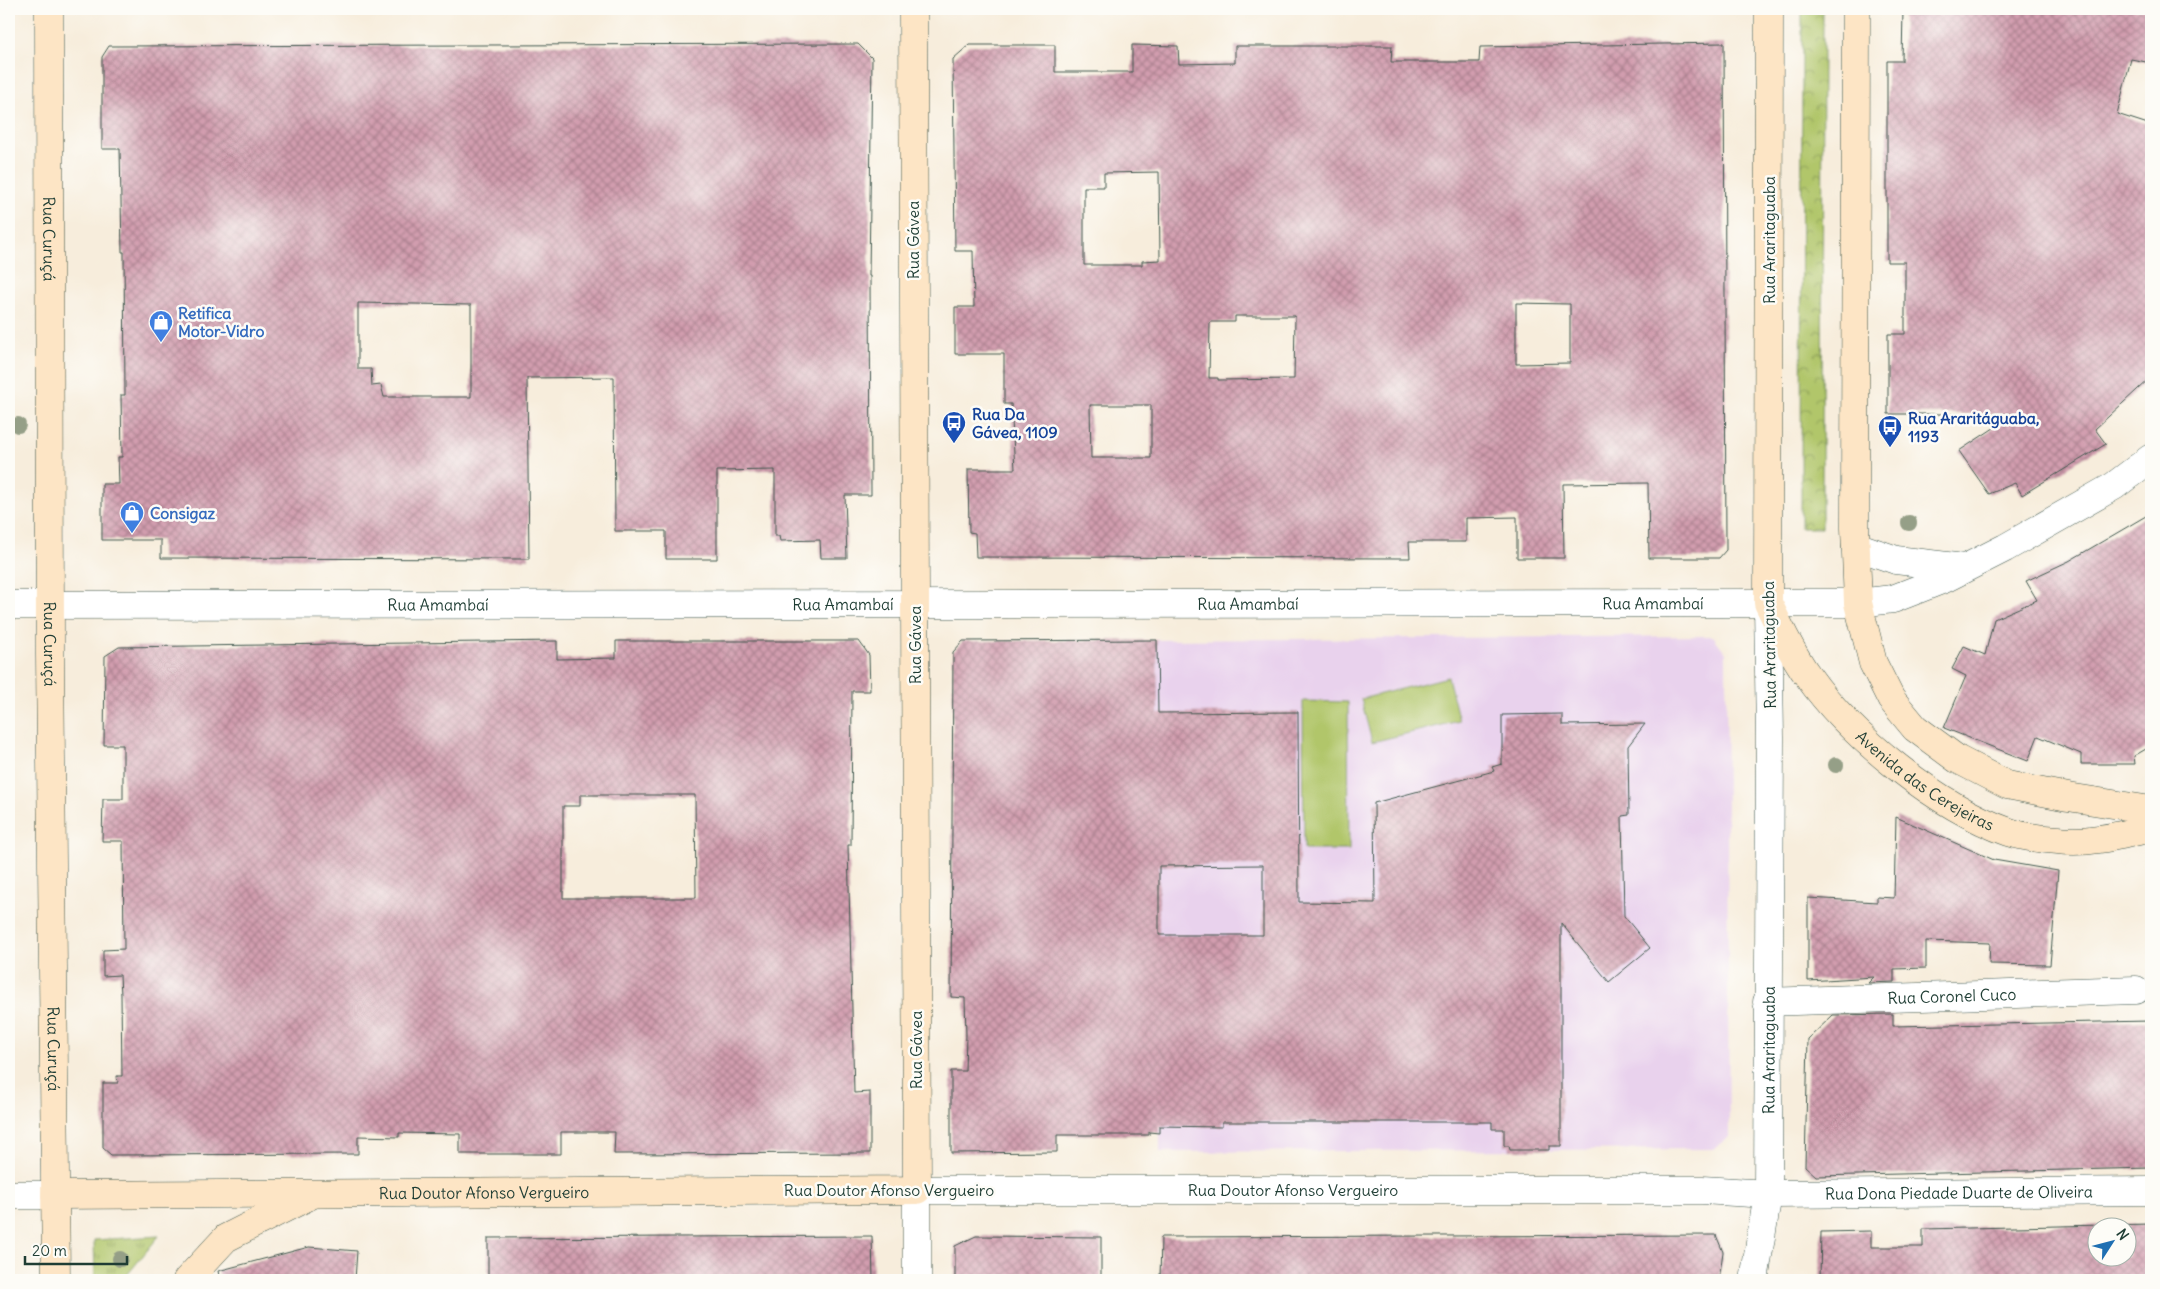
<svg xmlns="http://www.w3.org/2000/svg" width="2160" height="1289" font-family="Delius,sans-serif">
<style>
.built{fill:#e9d2ed}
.grass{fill:url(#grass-tufts);stroke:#688250}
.park{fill:url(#park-crowns);stroke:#688250}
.garden{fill:#b1c66b;stroke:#688250}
.building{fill:url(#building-cross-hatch);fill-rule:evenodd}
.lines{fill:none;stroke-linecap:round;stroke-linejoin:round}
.minor-casing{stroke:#3f574d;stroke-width:29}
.tertiary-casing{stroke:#3f574d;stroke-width:29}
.secondary-casing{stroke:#3f574d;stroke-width:29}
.minor{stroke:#fff;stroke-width:28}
.tertiary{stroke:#fff;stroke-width:28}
.secondary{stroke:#fde5c5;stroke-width:28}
.tree{fill:#959f87}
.labels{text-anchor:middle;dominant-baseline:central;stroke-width:5;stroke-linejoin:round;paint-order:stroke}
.street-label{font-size:16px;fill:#1f3d34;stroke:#fdfcf7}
.shop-label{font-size:16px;font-weight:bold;fill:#366cbe;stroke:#fdfcf7;text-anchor:start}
.transit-label{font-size:16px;font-weight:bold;fill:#164399;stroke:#fdfcf7;text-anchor:start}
</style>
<defs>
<pattern id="grass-tufts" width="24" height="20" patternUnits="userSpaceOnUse" patternTransform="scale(1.25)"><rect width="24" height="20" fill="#b1c66b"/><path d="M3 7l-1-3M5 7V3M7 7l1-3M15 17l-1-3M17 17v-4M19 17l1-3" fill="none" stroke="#8fa259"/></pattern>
<pattern id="park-crowns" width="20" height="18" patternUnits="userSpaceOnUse" patternTransform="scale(1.25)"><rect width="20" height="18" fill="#b1c66b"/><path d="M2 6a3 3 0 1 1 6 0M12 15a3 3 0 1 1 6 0" fill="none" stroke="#8fa259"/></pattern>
<pattern id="building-cross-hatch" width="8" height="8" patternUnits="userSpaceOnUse" patternTransform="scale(1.25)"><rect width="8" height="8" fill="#d29daf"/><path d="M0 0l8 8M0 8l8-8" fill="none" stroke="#aa818f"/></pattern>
</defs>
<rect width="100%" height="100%" fill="#fdfcf7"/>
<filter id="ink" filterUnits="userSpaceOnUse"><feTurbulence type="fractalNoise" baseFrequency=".02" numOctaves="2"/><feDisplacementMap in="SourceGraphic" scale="10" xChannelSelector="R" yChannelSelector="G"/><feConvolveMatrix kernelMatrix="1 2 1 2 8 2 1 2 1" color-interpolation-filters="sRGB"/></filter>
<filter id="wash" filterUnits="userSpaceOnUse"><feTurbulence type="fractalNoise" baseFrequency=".0096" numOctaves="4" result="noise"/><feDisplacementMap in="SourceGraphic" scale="20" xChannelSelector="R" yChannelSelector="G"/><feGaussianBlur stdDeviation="1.12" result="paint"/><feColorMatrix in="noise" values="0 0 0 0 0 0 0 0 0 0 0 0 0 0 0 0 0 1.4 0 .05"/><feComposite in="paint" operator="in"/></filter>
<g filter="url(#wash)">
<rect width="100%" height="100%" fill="#f7eddc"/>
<path class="built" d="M 1713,636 L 1726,653 L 1729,1137 L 1713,1149 L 1160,1152 L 1157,640 Z"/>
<path class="grass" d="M 159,1236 L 123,1280 L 95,1280 L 94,1240 Z"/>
<path class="park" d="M 1802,9 L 1823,9 L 1822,528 L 1801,528 Z"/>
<g class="garden">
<path d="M 1448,677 L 1459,721 L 1372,742 L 1361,699 Z"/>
<path d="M 1303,701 L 1348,702 L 1349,850 L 1304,850 Z"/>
</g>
<g id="blocks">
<g class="building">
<path d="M 1903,9 L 2035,12 L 2035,9 L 2151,9 L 2151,63 L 2131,59 L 2117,114 L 2151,125 L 2151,377 L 2095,429 L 2106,444 L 2022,495 L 2015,483 L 1989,494 L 1959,451 L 2015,414 L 1888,414 L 1888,334 L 1905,334 L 1905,262 L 1887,262 L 1887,61 L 1902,61 Z"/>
<path d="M 1724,43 L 1726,550 L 1719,558 L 1649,558 L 1648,483 L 1563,484 L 1564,558 L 1517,558 L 1517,517 L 1466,518 L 1466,542 L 1409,542 L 1410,558 L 976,557 L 975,533 L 969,532 L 968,469 L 1015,469 L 1011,404 L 1004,404 L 1004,354 L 955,354 L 955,307 L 974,307 L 973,251 L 955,251 L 953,59 L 969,45 L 1055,45 L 1055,72 L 1132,72 L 1132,45 L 1178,46 L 1179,64 L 1235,63 L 1235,46 L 1392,46 L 1391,62 L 1479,62 L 1480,47 ZM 1159,172 L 1160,260 L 1142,261 L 1142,265 L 1084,265 L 1084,187 L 1104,187 L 1104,173 ZM 1516,303 L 1570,304 L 1570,363 L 1516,364 ZM 1235,316 L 1295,316 L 1294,379 L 1218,380 L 1218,378 L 1209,378 L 1210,322 L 1235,322 ZM 1090,405 L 1151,405 L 1151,458 L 1091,458 Z"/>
<path d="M 858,44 L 872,58 L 869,276 L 870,276 L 871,495 L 845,495 L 847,558 L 821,558 L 820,540 L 780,541 L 779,536 L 775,536 L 775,470 L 717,471 L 717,559 L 666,559 L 666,531 L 615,531 L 614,377 L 527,378 L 529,559 L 161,558 L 161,540 L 102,540 L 102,484 L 119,484 L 118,457 L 122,457 L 121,395 L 125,395 L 124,252 L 122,252 L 120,149 L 102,149 L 102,57 L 109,46 ZM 358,303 L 471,305 L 471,397 L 384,397 L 381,385 L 372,386 L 371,369 L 358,369 Z"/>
<path d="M 2151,513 L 2151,746 L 2134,756 L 2135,764 L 2081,764 L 2081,754 L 2038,736 L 2028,761 L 1944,728 L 1966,676 L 1952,669 L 1964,646 L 1985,655 L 1994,619 L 2037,600 L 2026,581 L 2069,561 Z"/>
<path d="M 1157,640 L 1158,713 L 1298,712 L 1299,902 L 1375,903 L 1374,803 L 1494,771 L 1492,767 L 1502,764 L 1502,715 L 1562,714 L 1562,725 L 1645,724 L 1628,746 L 1629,815 L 1622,816 L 1624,916 L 1650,948 L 1609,982 L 1561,923 L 1561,1146 L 1549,1146 L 1549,1150 L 1510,1150 L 1509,1146 L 1504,1146 L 1504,1129 L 1492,1129 L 1492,1122 L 1222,1122 L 1222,1127 L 1159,1126 L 1159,1133 L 1149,1132 L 1149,1135 L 1057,1135 L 1057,1152 L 951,1153 L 951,1071 L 965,1071 L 966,1035 L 965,998 L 951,997 L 953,652 L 963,641 ZM 1263,865 L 1263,935 L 1159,935 L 1159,866 Z"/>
<path d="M 557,641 L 557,659 L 616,658 L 616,641 L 859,641 L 869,655 L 870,691 L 852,691 L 851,845 L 848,845 L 854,1093 L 870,1092 L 870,1153 L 614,1154 L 615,1132 L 561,1132 L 561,1154 L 460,1154 L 460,1134 L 399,1133 L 399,1137 L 358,1136 L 358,1154 L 111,1155 L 103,1148 L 103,1083 L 118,1083 L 117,1076 L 122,1076 L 121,995 L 120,975 L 103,976 L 103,950 L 124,949 L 123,841 L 102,841 L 103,799 L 123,799 L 123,745 L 104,745 L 105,656 L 119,647 ZM 580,795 L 695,795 L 696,898 L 563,898 L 563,806 L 580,806 Z"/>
<path d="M 1896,817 L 1994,860 L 2058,871 L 2050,965 L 1989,964 L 1990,943 L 1926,941 L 1926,968 L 1894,969 L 1894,982 L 1868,983 L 1874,977 L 1808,981 L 1808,898 L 1877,902 L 1877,897 L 1894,898 Z"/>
<path d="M 1893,1014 L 1893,1026 L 2151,1021 L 2151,1168 L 1816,1176 L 1805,1166 L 1808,1039 L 1833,1015 Z"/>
<path d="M 2151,1224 L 2151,1280 L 1820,1280 L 1821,1232 L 1871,1231 L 1871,1247 L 1923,1247 L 1923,1229 ZM 2098,1226 L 2128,1226 L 2128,1256 L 2098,1256 Z"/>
<path d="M 1716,1235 L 1723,1252 L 1719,1280 L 1160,1280 L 1161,1237 Z"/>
<path d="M 872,1236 L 873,1280 L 488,1280 L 488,1238 Z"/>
<path d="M 976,1236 L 1101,1237 L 1101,1280 L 955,1280 L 955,1246 Z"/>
<path d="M 309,1247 L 357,1251 L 355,1280 L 220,1280 L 218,1271 Z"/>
</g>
</g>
</g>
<g filter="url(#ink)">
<use href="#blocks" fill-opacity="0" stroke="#3f574d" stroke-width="1"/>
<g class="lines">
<g class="minor-casing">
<g id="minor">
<path id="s1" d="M 1767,1002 L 2136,990"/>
<path id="s2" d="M 917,1190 L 1702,1190 L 1768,1194 L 2151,1191"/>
<path d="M 9,1195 L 55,1195"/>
</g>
</g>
<g class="tertiary-casing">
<g id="tertiary">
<path d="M 1856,546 L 1896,560 L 1964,568"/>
<path id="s3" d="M 9,605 L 1858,603 L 1893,599 L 1944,579 L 2005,548 L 2114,486 L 2151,458"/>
<path d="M 917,1280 L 917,1190"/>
<path id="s4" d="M 1754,1280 L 1768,1194 L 1770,738 L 1768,603"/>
</g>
</g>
<g class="secondary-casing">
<g id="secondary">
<path id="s5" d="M 49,9 L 50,655 L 56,1280"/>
<path id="s6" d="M 1769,9 L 1768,603 C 1780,627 1791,653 1808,676 C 1851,737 1938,807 2009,832 C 2024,837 2042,839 2058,840 C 2089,844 2121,835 2151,828"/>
<path d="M 1856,9 L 1855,528 L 1858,603 L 1873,663 L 1891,699 L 1915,728 L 1957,759 L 2007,785 L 2068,797 L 2151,810"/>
<path id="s7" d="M 55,1195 L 917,1190 L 913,9"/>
<path d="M 187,1280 L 226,1238 L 309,1196"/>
</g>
</g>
<use href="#minor" class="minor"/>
<use href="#tertiary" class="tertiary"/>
<use href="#secondary" class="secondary"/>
</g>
<g class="tree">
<circle cx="18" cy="425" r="8"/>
<circle cx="1909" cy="523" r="8"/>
<circle cx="1836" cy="765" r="8"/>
<circle cx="120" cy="1259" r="8"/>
</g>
</g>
<defs>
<g id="shop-pin" transform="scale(1.25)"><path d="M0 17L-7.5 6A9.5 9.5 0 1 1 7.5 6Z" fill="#3f7fe0" stroke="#fdfcf7"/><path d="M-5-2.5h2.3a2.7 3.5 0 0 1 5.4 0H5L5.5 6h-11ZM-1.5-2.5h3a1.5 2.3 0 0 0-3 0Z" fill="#fff"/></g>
<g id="bus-pin" transform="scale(1.25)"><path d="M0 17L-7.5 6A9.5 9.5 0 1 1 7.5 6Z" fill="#1a4fb4" stroke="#fdfcf7"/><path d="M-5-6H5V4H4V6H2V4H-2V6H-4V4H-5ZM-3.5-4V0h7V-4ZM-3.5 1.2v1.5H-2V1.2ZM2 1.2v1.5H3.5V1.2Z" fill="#fff"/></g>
</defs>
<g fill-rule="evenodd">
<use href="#shop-pin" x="161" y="322"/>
<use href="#bus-pin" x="954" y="423"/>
<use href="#bus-pin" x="1890" y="427"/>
<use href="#shop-pin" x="132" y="513"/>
</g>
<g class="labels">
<g class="street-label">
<text stroke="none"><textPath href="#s5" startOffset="230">Rua Curuçá</textPath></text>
<text transform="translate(913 240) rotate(-90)">Rua Gávea</text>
<text transform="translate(1769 240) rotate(-90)">Rua Araritaguaba</text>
<text stroke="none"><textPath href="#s3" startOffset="1644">Rua Amambaí</textPath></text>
<text stroke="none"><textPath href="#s3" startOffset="1239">Rua Amambaí</textPath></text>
<text stroke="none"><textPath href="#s3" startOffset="429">Rua Amambaí</textPath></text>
<text stroke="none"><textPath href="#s3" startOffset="834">Rua Amambaí</textPath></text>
<text stroke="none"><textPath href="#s5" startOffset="635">Rua Curuçá</textPath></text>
<text transform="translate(915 645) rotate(-90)">Rua Gávea</text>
<text transform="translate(1769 645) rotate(-91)">Rua Araritaguaba</text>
<text stroke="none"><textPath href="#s6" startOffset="836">Avenida das Cerejeiras</textPath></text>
<text stroke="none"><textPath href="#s1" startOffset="185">Rua Coronel Cuco</textPath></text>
<text stroke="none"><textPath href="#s5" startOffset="1040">Rua Curuçá</textPath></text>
<text transform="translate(916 1050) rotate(-90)">Rua Gávea</text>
<text stroke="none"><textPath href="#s4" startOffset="231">Rua Araritaguaba</textPath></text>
<text x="889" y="1190">Rua Doutor Afonso Vergueiro</text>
<text stroke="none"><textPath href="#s2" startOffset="376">Rua Doutor Afonso Vergueiro</textPath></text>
<text stroke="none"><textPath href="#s7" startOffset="429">Rua Doutor Afonso Vergueiro</textPath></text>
<text stroke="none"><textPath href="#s2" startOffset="1042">Rua Dona Piedade Duarte de Oliveira</textPath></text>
</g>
<g class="shop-label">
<text x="178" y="313">Retifica<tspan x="178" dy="18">Motor-Vidro</tspan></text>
<text x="150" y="513">Consigaz</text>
</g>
<g class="transit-label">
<text x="972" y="414">Rua Da<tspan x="972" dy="18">Gávea, 1109</tspan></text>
<text x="1908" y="418">Rua Araritáguaba,<tspan x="1908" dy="18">1193</tspan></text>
</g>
</g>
<rect width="2160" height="1289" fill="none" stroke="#fdfcf7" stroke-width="30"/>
<g transform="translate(2112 1242) rotate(54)"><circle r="24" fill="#fdfcf7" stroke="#a4b0a9"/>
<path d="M0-4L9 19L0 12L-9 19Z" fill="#1f6fb2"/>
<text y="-8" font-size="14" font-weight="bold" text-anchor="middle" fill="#1f3d34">N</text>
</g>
<path d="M25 1256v8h102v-8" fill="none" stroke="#1f3d34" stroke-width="2.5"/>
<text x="32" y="1256" font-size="15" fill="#1f3d34" stroke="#fdfcf7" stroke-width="4" paint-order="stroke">20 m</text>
</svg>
